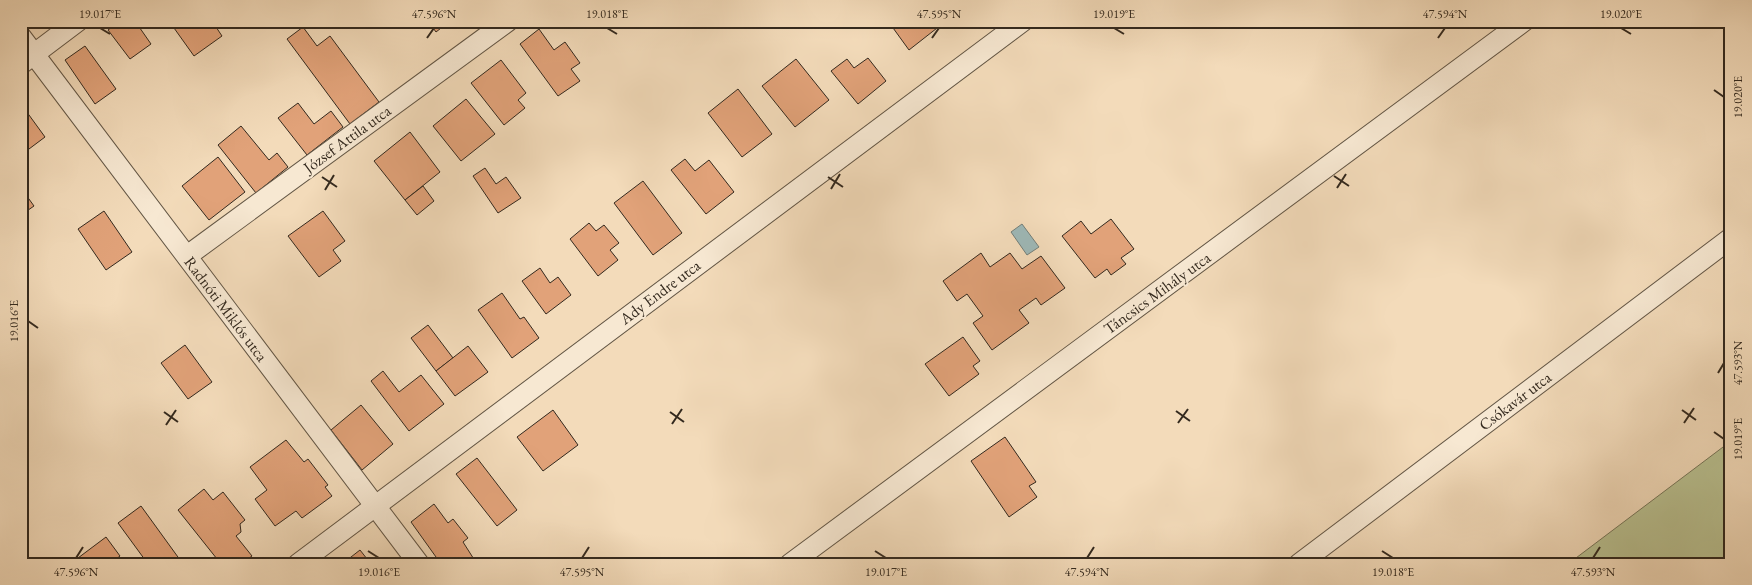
<svg xmlns="http://www.w3.org/2000/svg" width="1752" height="585" font-family="'EB Garamond',serif">
<style>
.green{fill:#b9c191;stroke:#767558}
.water{fill:#9eb9b8;stroke:#737f7a}
.building{fill:#e1a279;stroke:#33291e}
.lines{fill:none;stroke-linecap:round;stroke-linejoin:round}
.minor-casing{stroke:#635645;stroke-width:22}
.minor{stroke:#f7e8d2;stroke-width:20}
.ticks{fill:none;stroke:#33291e;stroke-width:2}
.labels{text-anchor:middle;dominant-baseline:central;stroke-width:4;stroke-linejoin:round;paint-order:stroke}
.street-label{font-size:16px;fill:#33291e;stroke:#f7e8d2}
.neatline{fill:none;stroke:#33291e;stroke-width:2}
.ticks-label{font-size:12px;text-anchor:middle;fill:#33291e}
</style>
<rect width="100%" height="100%" fill="#f3dbba"/>
<filter id="stains"><feTurbulence type="fractalNoise" baseFrequency=".004" numOctaves="4"/><feColorMatrix values="0 0 0 0 .2 0 0 0 0 .09 0 0 0 0 .02 0 0 0 .5 -.17"/></filter>
<radialGradient id="worn" r=".72"><stop offset=".6" stop-color="#630" stop-opacity="0"/><stop offset="1" stop-color="#630" stop-opacity=".3"/></radialGradient>
<path class="green" d="M 1731,441 L 1731,564 L 1568,564 Z"/>
<path class="water" d="M 1022,224 L 1039,247 L 1027,255 L 1011,232 Z"/>
<g class="building">
<path d="M 120,21 L 135,21 L 151,44 L 130,59 L 108,30 Z"/>
<path d="M 169,21 L 212,21 L 222,36 L 194,56 Z"/>
<path d="M 428,21 L 450,21 L 436,32 Z"/>
<path d="M 888,21 L 946,21 L 909,50 Z"/>
<path d="M 303,27 L 317,46 L 330,36 L 379,102 L 350,124 L 287,39 Z"/>
<path d="M 539,29 L 554,50 L 565,42 L 580,63 L 571,69 L 580,81 L 558,96 L 520,44 Z"/>
<path d="M 85,46 L 116,89 L 95,104 L 65,60 Z"/>
<path d="M 868,58 L 886,81 L 858,104 L 831,71 L 847,59 L 854,68 Z"/>
<path d="M 796,59 L 829,100 L 795,127 L 762,86 Z"/>
<path d="M 501,60 L 526,93 L 518,100 L 525,108 L 504,125 L 471,83 Z"/>
<path d="M 738,89 L 772,134 L 742,157 L 708,113 Z"/>
<path d="M 466,99 L 495,134 L 461,161 L 433,126 Z"/>
<path d="M 298,103 L 314,124 L 331,111 L 343,127 L 307,155 L 278,118 Z"/>
<path d="M 21,104 L 45,137 L 25,152 L 21,147 Z"/>
<path d="M 241,126 L 269,160 L 277,153 L 288,167 L 256,193 L 218,145 Z"/>
<path d="M 410,132 L 440,172 L 405,200 L 374,161 Z"/>
<path d="M 218,157 L 245,192 L 209,220 L 182,186 Z"/>
<path d="M 685,159 L 695,171 L 709,160 L 734,192 L 706,214 L 671,170 Z"/>
<path d="M 485,168 L 496,184 L 506,177 L 521,198 L 498,213 L 473,176 Z"/>
<path d="M 643,181 L 682,233 L 653,255 L 614,203 Z"/>
<path d="M 423,186 L 434,201 L 417,215 L 405,200 Z"/>
<path d="M 21,188 L 34,206 L 21,215 Z"/>
<path d="M 104,211 L 132,252 L 106,270 L 78,229 Z"/>
<path d="M 323,211 L 345,241 L 333,250 L 341,261 L 319,277 L 288,236 Z"/>
<path d="M 1111,219 L 1134,249 L 1121,258 L 1126,264 L 1111,275 L 1107,269 L 1095,278 L 1062,236 L 1081,221 L 1091,234 Z"/>
<path d="M 589,223 L 596,231 L 604,225 L 619,243 L 610,250 L 618,260 L 598,276 L 570,239 Z"/>
<path d="M 981,253 L 990,267 L 1010,253 L 1022,269 L 1041,256 L 1065,288 L 1041,305 L 1036,298 L 1019,310 L 1029,323 L 992,350 L 973,323 L 983,316 L 967,294 L 957,301 L 943,281 Z"/>
<path d="M 540,268 L 550,283 L 558,277 L 571,295 L 546,314 L 522,281 Z"/>
<path d="M 502,293 L 520,319 L 524,317 L 539,338 L 512,358 L 478,310 Z"/>
<path d="M 428,325 L 453,358 L 436,371 L 411,338 Z"/>
<path d="M 963,337 L 980,361 L 973,366 L 979,374 L 949,396 L 925,364 Z"/>
<path d="M 185,345 L 212,382 L 188,399 L 161,363 Z"/>
<path d="M 468,346 L 488,372 L 455,396 L 436,371 Z"/>
<path d="M 383,371 L 399,392 L 421,375 L 444,404 L 409,431 L 371,381 Z"/>
<path d="M 361,405 L 393,444 L 362,470 L 331,430 Z"/>
<path d="M 553,410 L 578,445 L 543,471 L 517,437 Z"/>
<path d="M 1005,437 L 1036,482 L 1029,486 L 1037,497 L 1009,517 L 971,461 Z"/>
<path d="M 286,440 L 304,462 L 308,459 L 328,485 L 325,487 L 332,496 L 302,518 L 296,511 L 275,526 L 255,499 L 267,490 L 250,467 Z"/>
<path d="M 477,458 L 517,510 L 497,526 L 456,474 Z"/>
<path d="M 204,489 L 213,500 L 223,492 L 245,520 L 240,524 L 241,532 L 236,536 L 252,556 L 241,564 L 221,564 L 178,510 Z"/>
<path d="M 434,504 L 448,523 L 453,519 L 468,538 L 463,542 L 477,564 L 441,564 L 411,522 Z"/>
<path d="M 141,506 L 183,564 L 148,564 L 118,523 Z"/>
<path d="M 106,537 L 120,556 L 110,564 L 70,564 Z"/>
<path d="M 360,550 L 371,564 L 342,564 Z"/>
</g>
<g class="lines">
<g class="minor-casing">
<g id="minor">
<path d="M 21,37 L 419,564"/>
<path d="M 21,64 L 78,21"/>
<path d="M 187,256 L 508,21"/>
<path d="M 298,564 L 1023,21"/>
<path d="M 790,564 L 1524,21"/>
<path d="M 1299,564 L 1731,238"/>
</g>
</g>
<use href="#minor" class="minor"/>
</g>
<path class="ticks" d="M 100,28 L 110,34M 607,28 L 617,34M 1114,28 L 1124,34M 1621,28 L 1631,34M 427,38 L 434,28M 932,38 L 939,28M 1438,38 L 1445,28M 1714,90 L 1724,97M 1334,176 L 1349,186M 322,177 L 337,187M 828,177 L 843,187M 1337,188 L 1346,174M 831,189 L 840,174M 325,190 L 334,175M 28,321 L 38,328M 1718,373 L 1724,363M 1682,410 L 1696,420M 1176,411 L 1190,421M 164,412 L 178,422M 670,412 L 684,422M 1178,423 L 1188,409M 1684,423 L 1694,408M 672,424 L 682,409M 166,425 L 176,410M 1714,432 L 1724,439M 368,551 L 379,558M 875,551 L 886,558M 1382,551 L 1393,558M 76,558 L 83,547M 582,558 L 589,547M 1087,558 L 1094,547M 1593,558 L 1600,547"/>
<g class="labels">
<g class="street-label">
<text transform="translate(347 139) rotate(-36)">József Attila utca</text>
<text transform="translate(660 292) rotate(-37)">Ady Endre utca</text>
<text transform="translate(1157 293) rotate(-36)">Táncsics Mihály utca</text>
<text transform="translate(226 309) rotate(53)">Radnóti Miklós utca</text>
<text transform="translate(1515 401) rotate(-37)">Csókavár utca</text>
</g>
</g>
<rect width="1752" height="585" fill="none" stroke="#f3dbba" stroke-width="55"/>
<rect x="28" y="28" width="1696" height="530" class="neatline"/>
<g class="ticks-label">
<text x="100" y="18">19.017°E</text>
<text x="434" y="18">47.596°N</text>
<text x="607" y="18">19.018°E</text>
<text x="939" y="18">47.595°N</text>
<text x="1114" y="18">19.019°E</text>
<text x="1445" y="18">47.594°N</text>
<text x="1621" y="18">19.020°E</text>
<text transform="translate(1738 97) rotate(-90)" y="4">19.020°E</text>
<text transform="translate(14 321) rotate(-90)" y="4">19.016°E</text>
<text transform="translate(1738 363) rotate(-90)" y="4">47.593°N</text>
<text transform="translate(1738 439) rotate(-90)" y="4">19.019°E</text>
<text x="76" y="576">47.596°N</text>
<text x="379" y="576">19.016°E</text>
<text x="582" y="576">47.595°N</text>
<text x="886" y="576">19.017°E</text>
<text x="1087" y="576">47.594°N</text>
<text x="1393" y="576">19.018°E</text>
<text x="1593" y="576">47.593°N</text>
</g>
<rect width="100%" height="100%" filter="url(#stains)"/>
<rect width="100%" height="100%" fill="url(#worn)"/>
</svg>
